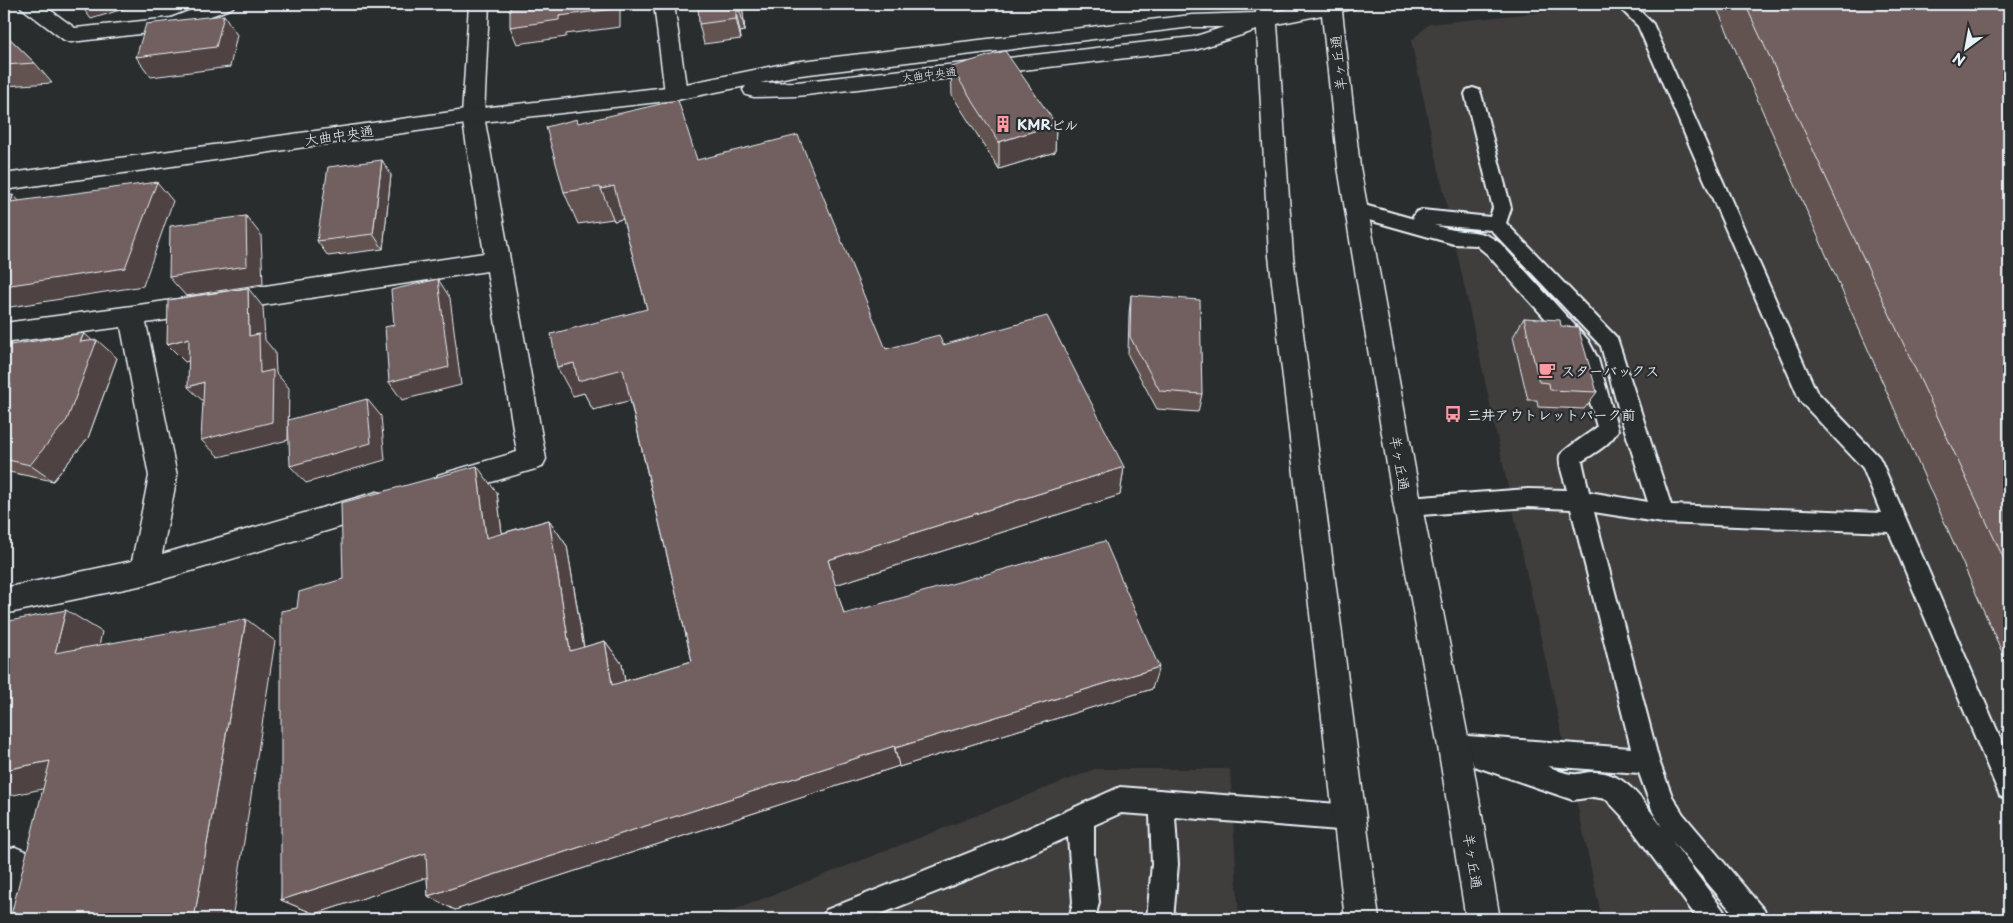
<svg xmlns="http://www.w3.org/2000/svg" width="2013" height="923" font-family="'Playpen Sans','Klee One',sans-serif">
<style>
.built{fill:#403c3c}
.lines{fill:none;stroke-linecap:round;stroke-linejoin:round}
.service-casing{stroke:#e8f1f8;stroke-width:4}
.minor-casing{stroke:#e8f1f8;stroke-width:3}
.secondary-casing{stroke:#e8f1f8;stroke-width:3}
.service{fill:#2a2d2e;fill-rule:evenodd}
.minor{fill:#2a2d2e;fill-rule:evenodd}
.secondary{fill:#2a2d2e;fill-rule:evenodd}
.wall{fill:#625251;stroke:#e8f1f8}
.shaded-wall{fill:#504242;stroke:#e8f1f8}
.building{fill:#725f5e;stroke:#e8f1f8}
.labels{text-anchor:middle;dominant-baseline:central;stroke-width:4.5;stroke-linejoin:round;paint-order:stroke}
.far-street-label{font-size:11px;fill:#e8f1f8;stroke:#2a2d2e}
.street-label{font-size:14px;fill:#e8f1f8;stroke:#2a2d2e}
.poi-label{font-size:14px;font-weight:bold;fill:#e8f1f8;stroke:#2a2d2e;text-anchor:start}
</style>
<rect width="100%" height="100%" fill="#2a2d2e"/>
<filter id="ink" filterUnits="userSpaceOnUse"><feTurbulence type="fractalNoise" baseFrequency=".02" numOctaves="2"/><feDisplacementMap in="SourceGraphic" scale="10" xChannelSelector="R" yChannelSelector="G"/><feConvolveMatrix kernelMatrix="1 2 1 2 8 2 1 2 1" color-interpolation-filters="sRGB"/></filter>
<g filter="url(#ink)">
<g class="built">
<path d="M 1622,4 L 2009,4 L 2009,919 L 1602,919 L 1411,41 L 1429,24 Z"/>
<path d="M 1095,769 L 1230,769 L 1239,919 L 711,919 Z"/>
</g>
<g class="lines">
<g class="service-casing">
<g id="service">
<path d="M 1616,4 L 1633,4 L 1653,24 L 1816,391 L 1879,457 L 1882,463 L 2009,758 L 2009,800 L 2000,796 L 1889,532 L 1663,523 L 1594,512 L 1659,761 L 1672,796 L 1683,814 L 1764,910 L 1768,919 L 1738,919 L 1672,841 L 1723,910 L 1727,919 L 1698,919 L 1623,817 L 1606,799 L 1593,797 L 1573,800 L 1483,769 L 1474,766 L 1472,760 L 1454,759 L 1445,756 L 1442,747 L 1445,738 L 1454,735 L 1631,748 L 1571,509 L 1528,507 L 1408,516 L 1400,514 L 1397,507 L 1400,500 L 1408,498 L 1528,489 L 1567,490 C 1565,481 1558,465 1560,456 C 1561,451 1590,433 1597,427 L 1578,359 L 1574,350 L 1487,254 L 1476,245 L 1454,244 L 1351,215 L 1348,210 L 1351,205 L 1357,203 L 1414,219 L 1413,217 L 1416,212 L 1422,210 L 1490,217 L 1493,208 L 1465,94 L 1467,90 L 1473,88 L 1479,90 L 1481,94 L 1511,208 L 1506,223 L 1617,338 L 1671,505 L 1881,513 L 1863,468 L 1801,402 L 1798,396 L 1638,26 ZM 1434,225 L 1491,230 L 1601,346 L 1621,418 L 1648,502 L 1589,492 L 1582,461 C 1595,453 1611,444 1618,430 L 1598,359 L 1588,340 L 1501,244 C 1483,230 1475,233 1454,230 C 1447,229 1441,227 1434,225 ZM 1547,766 L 1639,773 L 1653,812 L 1662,827 C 1643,802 1627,771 1592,772 C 1586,772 1579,775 1573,774 C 1565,774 1555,769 1547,766 Z"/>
<path d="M 1120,787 L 1351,805 L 1360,809 L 1364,818 L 1360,827 L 1351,831 L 1175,817 L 1178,864 L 1173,919 L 1147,919 L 1152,864 L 1150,815 L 1121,813 L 1094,825 L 1094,856 L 1099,902 L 1095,919 L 1069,919 L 1073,902 L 1068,837 L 1019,859 L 868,919 L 822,919 L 826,910 L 1013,835 Z"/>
</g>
</g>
<g class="minor-casing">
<g id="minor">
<path d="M 19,4 L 42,4 L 75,28 L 171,18 L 207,4 L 235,4 L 232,8 L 174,30 L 71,42 L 64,40 L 22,8 Z"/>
<path d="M 469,4 L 489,4 L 484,116 L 546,459 L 542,467 L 448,495 L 438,491 L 434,483 L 438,475 L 517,452 L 487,271 L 146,323 L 177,476 L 162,554 L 377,492 L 387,495 L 391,504 L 387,513 L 144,585 L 4,614 L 4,588 L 132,561 L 149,476 L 121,327 L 4,343 L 4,323 L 132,306 L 484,253 L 462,116 Z"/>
<path d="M 654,4 L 674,4 L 687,93 L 684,98 L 676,100 L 668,98 L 665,93 Z"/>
<path d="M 15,847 L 27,852 L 32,864 L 21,907 L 16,919 L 4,919 L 4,850 Z"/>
</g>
</g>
<g class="secondary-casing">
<path id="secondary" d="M 1256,4 L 1276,4 L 1277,11 L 1316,4 L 1358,4 L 1355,8 L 1342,11 L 1360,167 L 1422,507 L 1470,747 L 1500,919 L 1466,919 L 1438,747 L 1394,507 L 1338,167 L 1322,15 L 1277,24 L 1293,256 L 1379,919 L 1345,919 L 1269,256 L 1257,30 L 1195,50 L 797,96 L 754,97 L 746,95 L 743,90 L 746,86 L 676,100 L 473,123 L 4,190 L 4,174 L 473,109 L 676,86 L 793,62 L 1192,15 L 1256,13 ZM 1192,27 L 1224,27 L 1193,37 L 797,82 L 760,83 L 793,76 Z"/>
</g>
<use href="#service" class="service"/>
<use href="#minor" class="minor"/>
<use href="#secondary" class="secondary"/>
</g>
<g class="wall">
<path d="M 742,4 L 745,31 L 740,32 L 741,39 L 704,44 L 699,24 Z"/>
<path d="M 1717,4 L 2009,4 L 2009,668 L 1716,6 Z"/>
<path d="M 4,33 L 35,63 L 52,83 L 4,86 Z"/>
<path d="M 951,67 L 1056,124 L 1055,152 L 999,169 L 952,95 Z"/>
<path d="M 579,123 L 697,160 L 886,349 L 943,345 L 1124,467 L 1120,495 L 835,585 L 844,614 L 1152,689 L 899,767 L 899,766 L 455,910 L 428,896 L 427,877 L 315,914 L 281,900 L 297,608 L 343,579 L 497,493 L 502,533 L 549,520 L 567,546 L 584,647 L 605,641 L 622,664 L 625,681 L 692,661 L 630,400 L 593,410 L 584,393 L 573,396 L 647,309 L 623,219 L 614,221 L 613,219 L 578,224 L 564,192 Z"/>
<path d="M 391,175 L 383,249 L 328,256 L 317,241 Z"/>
<path d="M 1131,295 L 1202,394 L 1198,412 L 1157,409 L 1128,355 L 1129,314 Z"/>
<path d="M 1524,318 L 1561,326 L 1597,392 L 1584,409 L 1538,407 L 1537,400 L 1528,400 L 1513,337 Z"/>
<path d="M 4,346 L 117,358 L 88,438 L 53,481 L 4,471 Z"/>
</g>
<g class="shaded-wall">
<path d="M 80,4 L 139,4 L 91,19 Z"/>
<path d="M 614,4 L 620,4 L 620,27 L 566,34 L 566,37 L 517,44 L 510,27 Z"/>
<path d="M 739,4 L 742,4 L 745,31 L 740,11 Z"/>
<path d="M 736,12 L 740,32 L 741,39 L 736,19 Z"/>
<path d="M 224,15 L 237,35 L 230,67 L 151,77 L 136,57 Z"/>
<path d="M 1056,124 L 1055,152 L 999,169 L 999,142 Z"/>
<path d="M 382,160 L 391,175 L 383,249 L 373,234 Z"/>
<path d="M 157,182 L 173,201 L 143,286 L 4,308 L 4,286 Z"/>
<path d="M 614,186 L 626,218 L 614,221 L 601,189 Z"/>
<path d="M 13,195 L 33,214 L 11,202 Z"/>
<path d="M 246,216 L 261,235 L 263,284 L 186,296 L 169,277 Z"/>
<path d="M 438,279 L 450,298 L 461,385 L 402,400 L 389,382 Z"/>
<path d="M 248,288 L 263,307 L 265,340 L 275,352 L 276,373 L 289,388 L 288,440 L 219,457 L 201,440 L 260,373 L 249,336 Z"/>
<path d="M 84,333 L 96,344 L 97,340 L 117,358 L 88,438 L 53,481 L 30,465 Z"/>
<path d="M 189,338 L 206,356 L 185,362 L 167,344 Z"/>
<path d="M 574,363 L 623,369 L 636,399 L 593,410 L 584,393 L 573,396 L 557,367 Z"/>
<path d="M 204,382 L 206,404 L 188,387 Z"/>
<path d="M 367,399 L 381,416 L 385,460 L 306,483 L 290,466 Z"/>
<path d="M 477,466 L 497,493 L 506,564 L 486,538 Z"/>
<path d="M 1124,467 L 1120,495 L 835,585 L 828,560 Z"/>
<path d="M 549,520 L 567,546 L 588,674 L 570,651 Z"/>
<path d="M 66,610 L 102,632 L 93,674 L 55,653 Z"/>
<path d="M 246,619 L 275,641 L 232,919 L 194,919 Z"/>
<path d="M 605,641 L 622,664 L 629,706 L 612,685 Z"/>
<path d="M 1159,667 L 1152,689 L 899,767 L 895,748 Z"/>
<path d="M 894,746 L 899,766 L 455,910 L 428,896 Z"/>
<path d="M 50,761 L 90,779 L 4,797 L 4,770 Z"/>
<path d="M 426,853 L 452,869 L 315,914 L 281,900 Z"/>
</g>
<g class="building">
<path d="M 510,4 L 614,4 L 614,9 L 559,16 L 559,20 L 510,27 Z"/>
<path d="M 698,4 L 739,4 L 740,11 L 736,12 L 736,19 L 699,24 Z"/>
<path d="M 1745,4 L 2009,4 L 2009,570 Z"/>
<path d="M 224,15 L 216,47 L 136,57 L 146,24 Z"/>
<path d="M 4,33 L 35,63 L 4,65 Z"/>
<path d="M 1005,51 L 1056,124 L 999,142 L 951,67 Z"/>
<path d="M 678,100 L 697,160 L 798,135 L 886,349 L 939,335 L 943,345 L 1047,316 L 1124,467 L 828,560 L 844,614 L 1105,541 L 1159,667 L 895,748 L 894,746 L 428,896 L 426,853 L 281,900 L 281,611 L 297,608 L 299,592 L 343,579 L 341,503 L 477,466 L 486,538 L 549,520 L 570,651 L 605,641 L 612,685 L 692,661 L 623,369 L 578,381 L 574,363 L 557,367 L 551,334 L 647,309 L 614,186 L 601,189 L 600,187 L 564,192 L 546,127 L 577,119 L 578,123 Z"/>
<path d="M 382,160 L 373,234 L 317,241 L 328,167 Z"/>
<path d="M 157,182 L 125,268 L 4,286 L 4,196 L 13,195 L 11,202 Z"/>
<path d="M 246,216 L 247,266 L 169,277 L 170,226 Z"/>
<path d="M 438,279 L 449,367 L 389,382 L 385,327 L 394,325 L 391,290 Z"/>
<path d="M 248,288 L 249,336 L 259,334 L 260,373 L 273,370 L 272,422 L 201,440 L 204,382 L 188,387 L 189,338 L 167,344 L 168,300 Z"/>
<path d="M 1131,295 L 1200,300 L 1202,394 L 1160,391 L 1130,337 Z"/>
<path d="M 1524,318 L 1560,320 L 1561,326 L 1578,327 L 1597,392 L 1550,390 L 1549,383 L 1539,382 Z"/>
<path d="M 84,333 L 80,342 L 97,340 L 67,420 L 30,465 L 4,459 L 4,392 L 11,384 L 4,385 L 4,346 Z"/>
<path d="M 367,399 L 371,443 L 290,466 L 288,420 Z"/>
<path d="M 66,610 L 55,653 L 246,619 L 194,919 L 10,919 L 50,761 L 4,770 L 4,622 Z"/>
</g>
</g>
<defs>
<g id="building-bare" transform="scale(1.35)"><path d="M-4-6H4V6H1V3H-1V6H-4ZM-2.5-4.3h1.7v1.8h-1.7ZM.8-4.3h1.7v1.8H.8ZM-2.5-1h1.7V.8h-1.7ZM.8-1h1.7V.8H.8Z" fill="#ff9aa2" stroke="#2a2d2e" stroke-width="2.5" paint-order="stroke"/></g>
<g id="cafe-bare" transform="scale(1.35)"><path d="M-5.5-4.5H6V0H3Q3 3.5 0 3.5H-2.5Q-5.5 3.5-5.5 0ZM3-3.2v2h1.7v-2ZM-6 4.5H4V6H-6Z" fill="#ff9aa2" stroke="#2a2d2e" stroke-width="2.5" paint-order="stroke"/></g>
<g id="bus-bare" transform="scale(1.35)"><path d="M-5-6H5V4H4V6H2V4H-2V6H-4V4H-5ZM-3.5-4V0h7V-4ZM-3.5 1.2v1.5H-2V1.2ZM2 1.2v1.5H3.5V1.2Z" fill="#ff9aa2" stroke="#2a2d2e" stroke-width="2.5" paint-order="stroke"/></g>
</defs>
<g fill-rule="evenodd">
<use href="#building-bare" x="1003" y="124"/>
<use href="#cafe-bare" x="1547" y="370"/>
<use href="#bus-bare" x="1453" y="414"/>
</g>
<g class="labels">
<g class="far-street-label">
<text transform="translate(929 74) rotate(-7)">大曲中央通</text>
</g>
<g class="street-label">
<text transform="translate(1338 63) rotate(-96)">羊ヶ丘通</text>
<text transform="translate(339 135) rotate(-8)">大曲中央通</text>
<text transform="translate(1400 463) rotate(80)">羊ヶ丘通</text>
<text transform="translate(1473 861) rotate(81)">羊ヶ丘通</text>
</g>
<g class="poi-label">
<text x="1017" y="124">KMRビル</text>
<text x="1561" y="370">スターバックス</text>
<text x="1467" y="414">三井アウトレットパーク前</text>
</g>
</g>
<rect width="2013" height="923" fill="none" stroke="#2a2d2e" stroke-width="20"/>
<rect x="10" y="10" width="1993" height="903" fill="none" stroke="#e8f1f8" stroke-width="2" filter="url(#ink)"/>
<g transform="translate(1966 48) rotate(212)" stroke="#2a2d2e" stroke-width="4" paint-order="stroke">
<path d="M0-4L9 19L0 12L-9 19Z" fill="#e8f1f8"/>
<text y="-8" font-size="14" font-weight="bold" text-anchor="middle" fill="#e8f1f8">N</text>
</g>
</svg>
